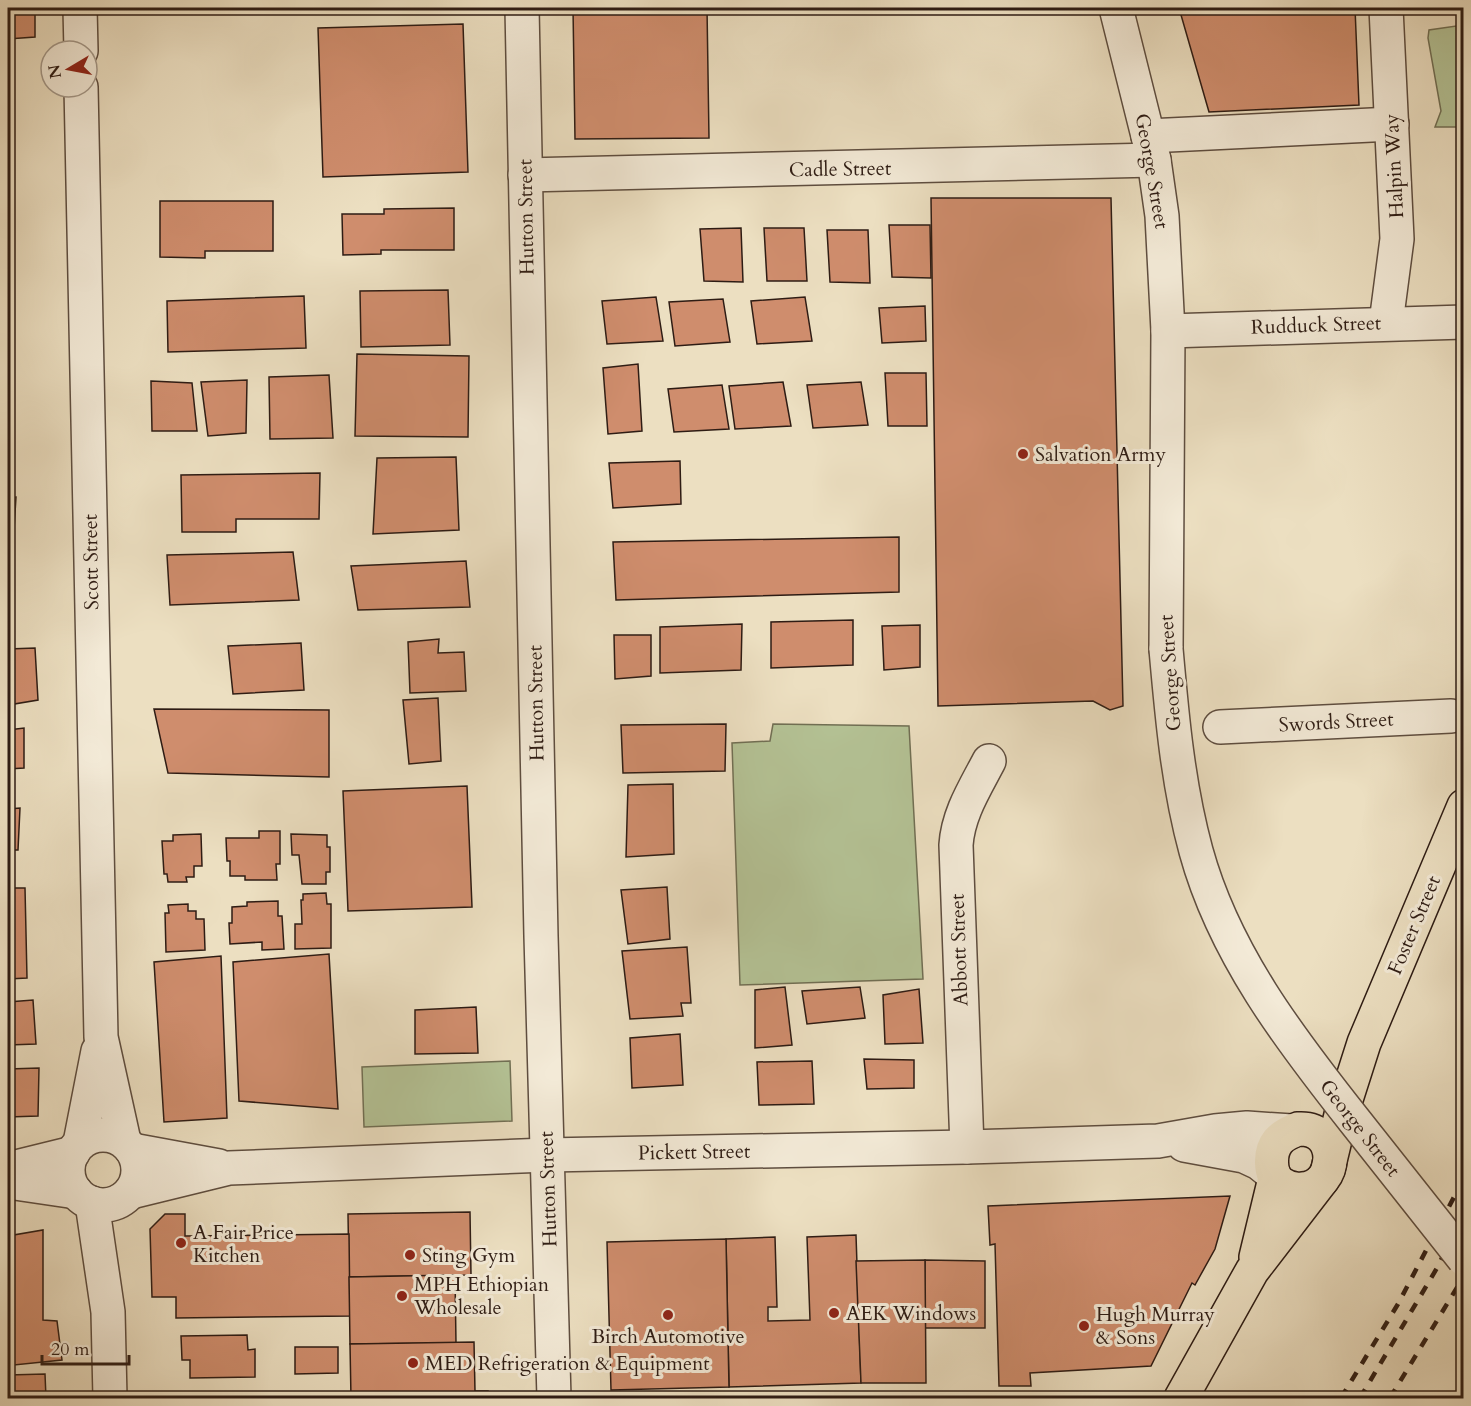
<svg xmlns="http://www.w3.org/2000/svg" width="1471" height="1406" font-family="Cardo,serif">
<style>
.green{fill:#b4c295;stroke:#716f54;stroke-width:1.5}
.building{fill:#cf8d6d;stroke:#2e1c14;stroke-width:1.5}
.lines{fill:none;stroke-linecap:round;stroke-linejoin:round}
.minor-casing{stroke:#5e4d3f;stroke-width:36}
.major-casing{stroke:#2e1c14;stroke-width:36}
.minor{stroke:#f3ead7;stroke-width:33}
.major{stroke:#ecdfc1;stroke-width:33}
.rail{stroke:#2e1c14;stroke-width:4.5;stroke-dasharray:10 10;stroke-linecap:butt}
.minor-bridge-casing{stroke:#5e4d3f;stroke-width:36;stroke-linecap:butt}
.minor-bridge{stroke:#f3ead7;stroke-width:33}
.poi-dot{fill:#8f2418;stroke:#f3ead7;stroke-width:2}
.labels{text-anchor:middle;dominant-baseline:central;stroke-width:6;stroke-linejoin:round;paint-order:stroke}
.street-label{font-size:20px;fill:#2e1c14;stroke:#f3ead7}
.poi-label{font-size:20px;fill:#2e1c14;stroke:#f3ead7;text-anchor:start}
</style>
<rect width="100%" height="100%" fill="#ecdfc1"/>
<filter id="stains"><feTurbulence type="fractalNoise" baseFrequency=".00333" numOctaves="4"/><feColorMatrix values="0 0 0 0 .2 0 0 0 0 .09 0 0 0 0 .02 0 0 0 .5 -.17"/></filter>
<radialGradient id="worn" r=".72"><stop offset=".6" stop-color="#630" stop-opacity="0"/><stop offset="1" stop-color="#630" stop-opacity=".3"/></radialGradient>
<g class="green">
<path d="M 1463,25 L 1463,127 L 1435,127 L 1441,111 L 1428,38 L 1429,30 Z"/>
<path d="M 773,724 L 909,726 L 923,979 L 740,985 L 732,743 L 770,741 Z"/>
<path d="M 510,1061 L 512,1121 L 364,1127 L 362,1067 Z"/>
</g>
<g class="building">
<path d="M 8,8 L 35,8 L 35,37 L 8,39 Z"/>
<path d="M 321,8 L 369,8 L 369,13 L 321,14 Z"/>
<path d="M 573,8 L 707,8 L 709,138 L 575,139 Z"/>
<path d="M 1179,8 L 1355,8 L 1359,105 L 1209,112 Z"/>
<path d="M 463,24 L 468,172 L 323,177 L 318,28 Z"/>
<path d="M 931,198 L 1111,198 L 1123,706 L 1110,710 L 1093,701 L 938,706 Z"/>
<path d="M 160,201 L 273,201 L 273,251 L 205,251 L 205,258 L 160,257 Z"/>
<path d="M 454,208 L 454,250 L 381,250 L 381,254 L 343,255 L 342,214 L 384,214 L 384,209 Z"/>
<path d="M 889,225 L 930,225 L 931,278 L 892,277 Z"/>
<path d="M 741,228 L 743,282 L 704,281 L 700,229 Z"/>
<path d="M 764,228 L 804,228 L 807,281 L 767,281 Z"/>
<path d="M 827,230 L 868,230 L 870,283 L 830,282 Z"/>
<path d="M 448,290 L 450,345 L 361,347 L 360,291 Z"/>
<path d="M 304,296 L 306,348 L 168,352 L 167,301 Z"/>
<path d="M 656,297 L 663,341 L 607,344 L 602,301 Z"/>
<path d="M 805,297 L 812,341 L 757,344 L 751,301 Z"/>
<path d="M 723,299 L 730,342 L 675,346 L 669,302 Z"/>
<path d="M 925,306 L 926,341 L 882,343 L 879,308 Z"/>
<path d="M 357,354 L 469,356 L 468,437 L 355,436 Z"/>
<path d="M 638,364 L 642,431 L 608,434 L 603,368 Z"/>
<path d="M 885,373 L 926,373 L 927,426 L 888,426 Z"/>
<path d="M 329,375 L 333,438 L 270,439 L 269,377 Z"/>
<path d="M 247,380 L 246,433 L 208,436 L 201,382 Z"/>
<path d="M 151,381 L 192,383 L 197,431 L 152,431 Z"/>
<path d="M 783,382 L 791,426 L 735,429 L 729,386 Z"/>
<path d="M 861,382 L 868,425 L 813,428 L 807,385 Z"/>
<path d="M 722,385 L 729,429 L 674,432 L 668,389 Z"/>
<path d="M 456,457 L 459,530 L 373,534 L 377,458 Z"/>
<path d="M 680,461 L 681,504 L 613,508 L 609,463 Z"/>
<path d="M 320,473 L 319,519 L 236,519 L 236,532 L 182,532 L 181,475 Z"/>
<path d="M 16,497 L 13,545 L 8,545 L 8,498 Z"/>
<path d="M 899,537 L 899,592 L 616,600 L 613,542 Z"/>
<path d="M 293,552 L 299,600 L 170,605 L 167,555 Z"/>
<path d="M 466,561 L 470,607 L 358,610 L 351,566 Z"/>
<path d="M 853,620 L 853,665 L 771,668 L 771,622 Z"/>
<path d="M 742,624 L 741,670 L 660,673 L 660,627 Z"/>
<path d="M 920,625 L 920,667 L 884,670 L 882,626 Z"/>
<path d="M 614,635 L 651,635 L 651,676 L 615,679 Z"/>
<path d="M 439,639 L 438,653 L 464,652 L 466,691 L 410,693 L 408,642 Z"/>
<path d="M 301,643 L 304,690 L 233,694 L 228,646 Z"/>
<path d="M 35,648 L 38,700 L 8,705 L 8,649 Z"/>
<path d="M 438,698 L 441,761 L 409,764 L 403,700 Z"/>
<path d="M 154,709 L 329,710 L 329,777 L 168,773 Z"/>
<path d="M 726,724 L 725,771 L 623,773 L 621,725 Z"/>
<path d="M 24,728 L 24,768 L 8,769 L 8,730 Z"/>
<path d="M 673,784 L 674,854 L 626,857 L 628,785 Z"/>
<path d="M 467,786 L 472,907 L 348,911 L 343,791 Z"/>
<path d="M 20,808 L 18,850 L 8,850 L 8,809 Z"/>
<path d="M 259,831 L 280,831 L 280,864 L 276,864 L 277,880 L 245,880 L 245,876 L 230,876 L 230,861 L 227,861 L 226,838 L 259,838 Z"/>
<path d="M 201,834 L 202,866 L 194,866 L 194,877 L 186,877 L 187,882 L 168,882 L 167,874 L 164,874 L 162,841 L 173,841 L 173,835 Z"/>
<path d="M 291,834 L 327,835 L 327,847 L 330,847 L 330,872 L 326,872 L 326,884 L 302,884 L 299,855 L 292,855 Z"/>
<path d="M 667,887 L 670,939 L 628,944 L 621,890 Z"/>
<path d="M 8,888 L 25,888 L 27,978 L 8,979 Z"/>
<path d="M 326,893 L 327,904 L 331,904 L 331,948 L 295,949 L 295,924 L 302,924 L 301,900 L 303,900 L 303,894 Z"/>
<path d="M 278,901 L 278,916 L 282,916 L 284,949 L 262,950 L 262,942 L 230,944 L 229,923 L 232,923 L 232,907 L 247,906 L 247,902 Z"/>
<path d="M 188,904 L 188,911 L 196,911 L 196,919 L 204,919 L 205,950 L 166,952 L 165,913 L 169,913 L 168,905 Z"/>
<path d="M 687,947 L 691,1003 L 681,1003 L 683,1016 L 630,1019 L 622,951 Z"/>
<path d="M 329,954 L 338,1109 L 239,1101 L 233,962 Z"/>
<path d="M 221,956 L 227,1118 L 164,1122 L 154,962 Z"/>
<path d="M 785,987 L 792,1045 L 755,1048 L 755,990 Z"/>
<path d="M 860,987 L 865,1018 L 807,1024 L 802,991 Z"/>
<path d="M 919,989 L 923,1043 L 885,1044 L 883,995 Z"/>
<path d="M 33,1000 L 36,1044 L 8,1045 L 8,1002 Z"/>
<path d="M 476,1007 L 478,1053 L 415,1054 L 415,1010 Z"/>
<path d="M 680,1034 L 683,1085 L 632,1088 L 630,1038 Z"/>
<path d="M 864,1059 L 914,1060 L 914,1088 L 867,1089 Z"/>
<path d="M 812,1061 L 814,1104 L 759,1105 L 757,1062 Z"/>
<path d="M 39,1068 L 38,1116 L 8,1117 L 8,1069 Z"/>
<path d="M 1230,1196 L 1215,1249 L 1195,1285 L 1192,1283 L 1151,1366 L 1030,1373 L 1031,1386 L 999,1386 L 995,1244 L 990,1245 L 988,1206 Z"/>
<path d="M 470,1212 L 471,1275 L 349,1277 L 348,1214 Z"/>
<path d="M 165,1214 L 185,1214 L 185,1236 L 349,1234 L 350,1316 L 176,1318 L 176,1297 L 152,1297 L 150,1229 Z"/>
<path d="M 43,1230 L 43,1320 L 57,1321 L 62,1360 L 14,1365 L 8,1285 L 8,1236 Z"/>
<path d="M 856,1235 L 861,1383 L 729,1387 L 726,1239 L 775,1237 L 777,1307 L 768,1307 L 768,1321 L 810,1320 L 807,1237 Z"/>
<path d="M 726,1239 L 729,1387 L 611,1390 L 607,1242 Z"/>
<path d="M 925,1260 L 985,1261 L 985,1328 L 924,1328 Z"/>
<path d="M 925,1260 L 926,1383 L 861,1383 L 856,1261 Z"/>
<path d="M 455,1275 L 456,1343 L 350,1344 L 349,1277 Z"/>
<path d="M 247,1335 L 248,1350 L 255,1349 L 255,1377 L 190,1378 L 190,1360 L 182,1360 L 181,1336 Z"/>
<path d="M 474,1342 L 475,1391 L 488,1391 L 488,1398 L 351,1398 L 350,1344 Z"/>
<path d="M 295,1347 L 338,1347 L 338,1373 L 295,1374 Z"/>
<path d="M 45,1374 L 46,1398 L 8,1398 L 8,1375 Z"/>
</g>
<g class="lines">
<g class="minor-casing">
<g id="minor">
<path d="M 80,8 L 81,51"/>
<path d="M 522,8 L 541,936 L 554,1398"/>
<path d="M 1116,8 L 1154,160 L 1162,216 L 1168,331 L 1166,649"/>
<path d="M 81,87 L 101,1037 L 124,1141"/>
<path d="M 1148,136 L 1392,124"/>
<path d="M 525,175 L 1154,160"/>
<path d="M 1386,323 L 1397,239 L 1386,8"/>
<path d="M 1168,331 L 1464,322"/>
<path d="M 1220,727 L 1451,716"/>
<circle cx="103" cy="1170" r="35"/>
<path d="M 80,1143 L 98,1051"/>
<path d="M 1184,1145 L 1244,1156 L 1259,1163 L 1274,1175"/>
<path d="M 967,1147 L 956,845 C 958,814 975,788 989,761"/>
<path d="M 132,1150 L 219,1166"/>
<path d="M 8,1169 L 73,1153"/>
<path d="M 8,1182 L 76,1192"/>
<path d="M 131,1192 L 229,1168 L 547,1155 L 967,1147 L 1158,1141 L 1215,1131 L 1247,1128 L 1292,1131"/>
<path d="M 92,1203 L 108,1312 L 110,1398"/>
</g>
</g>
<g class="major-casing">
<g id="major">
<path d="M 1298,1129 C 1340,1126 1340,1187 1302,1189 C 1294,1190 1287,1188 1280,1183 C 1269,1174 1269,1152 1278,1141 C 1283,1135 1290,1132 1298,1129 Z"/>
<path d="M 1328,1169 L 1341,1115 L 1364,1043 L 1464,806"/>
<path d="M 1256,1257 L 1275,1178"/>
<path d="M 1181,1398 L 1252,1271 L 1322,1180"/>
</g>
</g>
<use href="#minor" class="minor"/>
<use href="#major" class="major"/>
<g class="rail">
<path d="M 1341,1398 L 1398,1304 L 1464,1178"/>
<path d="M 1360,1398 L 1437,1268 L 1464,1214"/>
<path d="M 1390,1398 L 1464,1276"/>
</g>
<g class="minor-bridge-casing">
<path id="minor-bridge" d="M 1166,649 C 1172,717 1178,785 1196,851 C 1224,953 1289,1038 1354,1120 C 1390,1166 1427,1212 1464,1259"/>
</g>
<use href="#minor-bridge" class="minor-bridge"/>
</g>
<g class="poi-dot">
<circle cx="1023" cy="454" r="6"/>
<circle cx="181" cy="1243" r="6"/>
<circle cx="410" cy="1255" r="6"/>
<circle cx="402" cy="1296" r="6"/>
<circle cx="834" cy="1313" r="6"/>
<circle cx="668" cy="1315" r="6"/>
<circle cx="1084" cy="1326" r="6"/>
<circle cx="413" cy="1363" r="6"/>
</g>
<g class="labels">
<g class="street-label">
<text transform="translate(1394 166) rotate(-93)">Halpin Way</text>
<text transform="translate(840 169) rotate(-1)">Cadle Street</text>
<text transform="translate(1152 171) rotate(80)">George Street</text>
<text transform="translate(526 217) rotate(-91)">Hutton Street</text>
<text transform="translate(1316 325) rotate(-2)">Rudduck Street</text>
<text transform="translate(91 562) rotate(-91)">Scott Street</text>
<text transform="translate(1170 673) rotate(-94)">George Street</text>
<text transform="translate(536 703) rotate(-91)">Hutton Street</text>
<text transform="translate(1336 722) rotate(-3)">Swords Street</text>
<text transform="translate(1414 925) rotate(-67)">Foster Street</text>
<text transform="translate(959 950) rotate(-92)">Abbott Street</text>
<text transform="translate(1360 1128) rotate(52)">George Street</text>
<text transform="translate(694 1152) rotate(-1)">Pickett Street</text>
<text transform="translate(548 1189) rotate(-92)">Hutton Street</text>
</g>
<g class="poi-label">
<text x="1035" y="454">Salvation Army</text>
<text x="193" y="1232">A Fair Price<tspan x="193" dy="23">Kitchen</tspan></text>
<text x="422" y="1255">Sting Gym</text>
<text x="414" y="1284">MPH Ethiopian<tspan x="414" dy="23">Wholesale</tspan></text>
<text x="846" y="1313">AEK Windows</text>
<text x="1096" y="1314">Hugh Murray<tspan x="1096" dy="23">&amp; Sons</tspan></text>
<text x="668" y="1336" text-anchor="middle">Birch Automotive</text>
<text x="425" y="1363">MED Refrigeration &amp; Equipment</text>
</g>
</g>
<rect width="1471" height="1406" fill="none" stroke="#ecdfc1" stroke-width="30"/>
<rect x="9" y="9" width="1453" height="1388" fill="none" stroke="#2e1c14" stroke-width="3"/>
<rect x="15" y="15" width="1441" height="1376" fill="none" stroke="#2e1c14" stroke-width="1.5"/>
<g transform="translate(69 69) rotate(260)"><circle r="28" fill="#f3ead7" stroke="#a49889" stroke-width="1.5"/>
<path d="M0-4.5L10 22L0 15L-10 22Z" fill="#8f2418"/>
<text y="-9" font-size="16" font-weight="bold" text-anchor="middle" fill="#2e1c14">N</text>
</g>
<path d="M42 1355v9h87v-9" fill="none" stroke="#2e1c14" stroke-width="3"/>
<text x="51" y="1355" font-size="18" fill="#2e1c14" stroke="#f3ead7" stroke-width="4.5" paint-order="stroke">20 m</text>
<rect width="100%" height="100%" filter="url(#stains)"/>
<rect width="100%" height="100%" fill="url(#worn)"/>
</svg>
